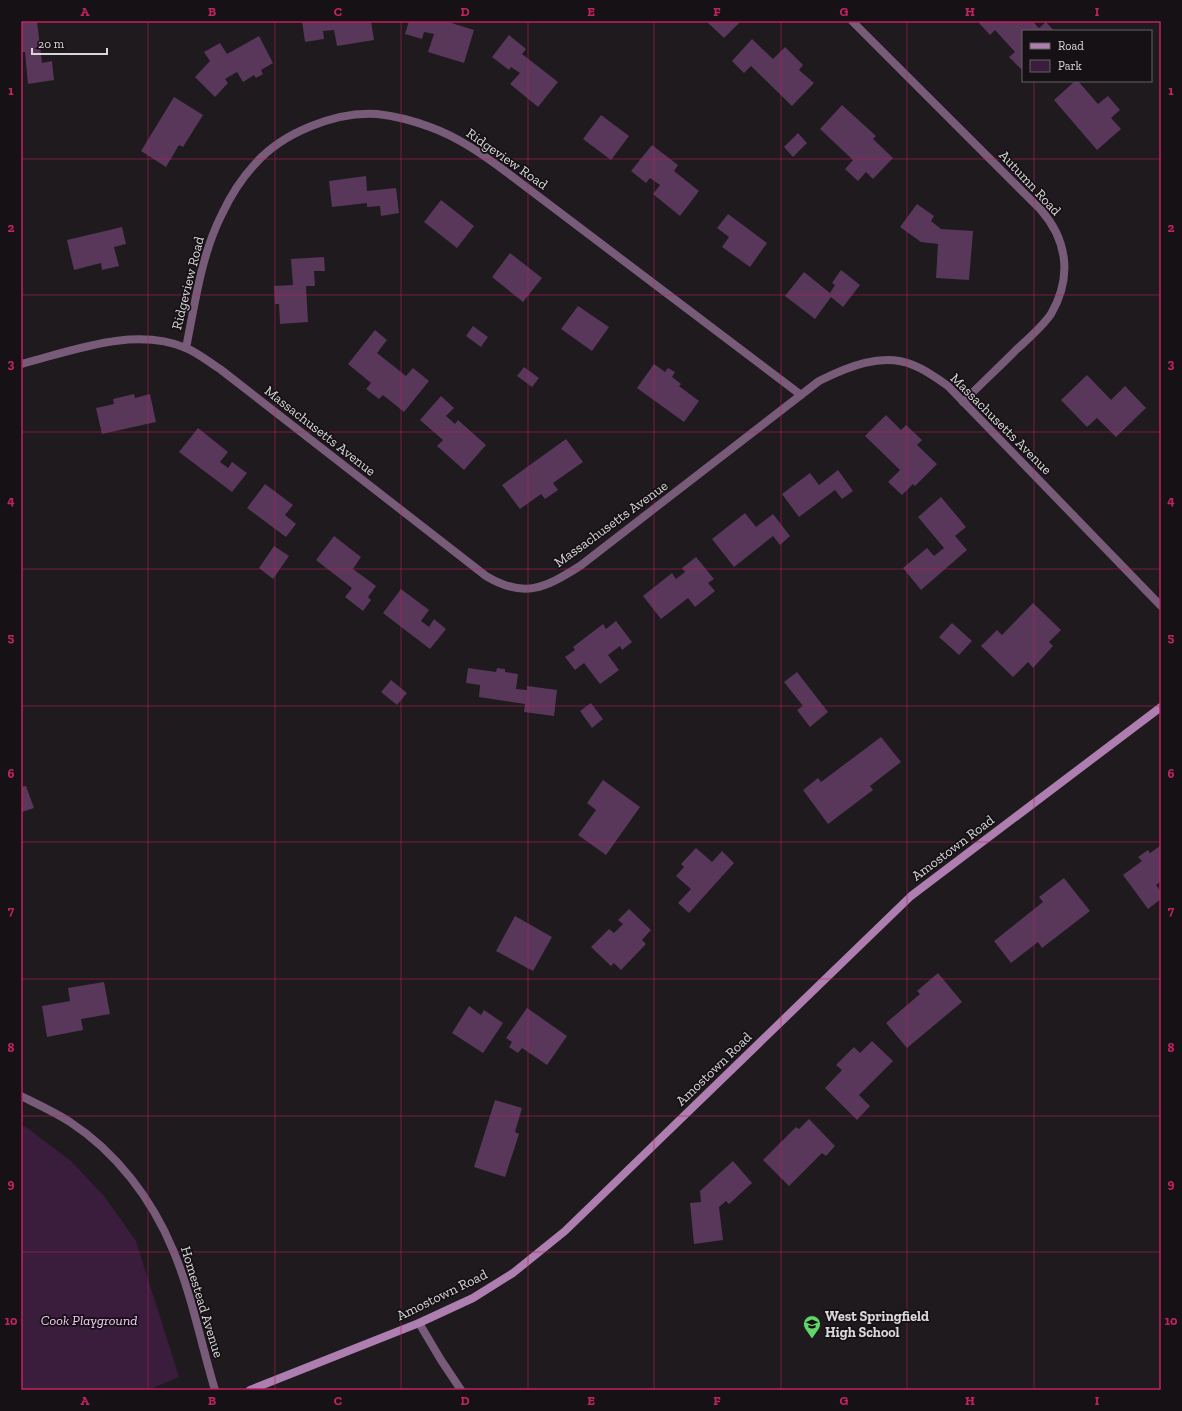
<svg xmlns="http://www.w3.org/2000/svg" width="1182" height="1411" font-family="'Zilla Slab',serif">
<style>
.green{fill:#3a1c3c}
.building{fill:#58375a}
.lines{fill:none;stroke-linecap:round;stroke-linejoin:round}
.lane{stroke:#785b79;stroke-width:8}
.street{stroke:#785b79;stroke-width:8}
.secondary{stroke:#ad7eaf;stroke-width:8}
.grid{fill:none;stroke:#c32261;stroke-width:1;stroke-opacity:0.55}
.labels{text-anchor:middle;dominant-baseline:central;stroke-width:3.5;stroke-linejoin:round;paint-order:stroke}
.street-label{font-size:14px;fill:#dad7da;stroke:#151115}
.poi-label{font-size:14px;font-weight:bold;fill:#dad7da;stroke:#151115;text-anchor:start}
.park-label{font-size:14px;font-style:italic;fill:#f7caf9;stroke:#151115}
.neatline{fill:none;stroke:#c32261;stroke-width:1.5}
.grid-label{font-size:13px;text-anchor:middle;font-weight:bold;fill:#c32261}
</style>
<rect width="100%" height="100%" fill="#1e1a1e"/>
<path class="green" d="M 21,1125 L 26,1127 L 71,1161 L 104,1196 L 136,1241 L 179,1377 L 148,1390 L 21,1390 Z"/>
<g class="building">
<path d="M 21,21 L 37,21 L 42,63 L 52,61 L 54,80 L 28,84 L 25,52 L 21,52 Z"/>
<path d="M 302,21 L 371,21 L 374,40 L 337,46 L 334,30 L 323,31 L 324,39 L 305,42 Z"/>
<path d="M 409,21 L 445,21 L 474,30 L 464,63 L 428,52 L 434,34 L 424,32 L 422,39 L 405,34 Z"/>
<path d="M 706,21 L 741,21 L 724,38 Z"/>
<path d="M 981,21 L 1032,21 L 1039,28 L 1046,22 L 1054,31 L 1023,31 L 1023,69 L 1022,70 L 1009,57 L 1015,52 L 995,30 L 990,35 L 979,23 Z"/>
<path d="M 509,35 L 526,49 L 522,54 L 558,82 L 538,107 L 510,84 L 520,73 L 511,67 L 509,70 L 492,57 Z"/>
<path d="M 259,36 L 273,63 L 261,70 L 263,74 L 256,78 L 254,75 L 243,82 L 237,72 L 225,79 L 228,83 L 215,97 L 195,77 L 210,61 L 204,52 L 220,43 L 227,54 Z"/>
<path d="M 752,39 L 773,59 L 785,47 L 803,65 L 799,70 L 814,83 L 792,106 L 751,66 L 744,73 L 732,61 Z"/>
<path d="M 1075,81 L 1078,81 L 1098,104 L 1108,96 L 1120,110 L 1111,118 L 1121,129 L 1097,150 L 1054,100 Z"/>
<path d="M 174,97 L 203,115 L 183,147 L 179,145 L 166,167 L 141,151 Z"/>
<path d="M 842,105 L 876,136 L 873,139 L 893,158 L 873,179 L 866,172 L 858,181 L 845,169 L 853,160 L 820,129 Z"/>
<path d="M 601,115 L 629,136 L 611,160 L 583,139 Z"/>
<path d="M 798,133 L 807,143 L 793,157 L 784,147 Z"/>
<path d="M 652,145 L 678,165 L 674,171 L 699,191 L 680,216 L 653,194 L 660,185 L 650,178 L 646,183 L 631,171 Z"/>
<path d="M 366,176 L 367,191 L 396,188 L 399,213 L 381,216 L 380,206 L 367,207 L 367,203 L 332,207 L 329,181 Z"/>
<path d="M 441,200 L 474,226 L 457,248 L 424,222 Z"/>
<path d="M 917,204 L 934,216 L 931,221 L 941,229 L 973,231 L 969,280 L 936,278 L 938,244 L 921,242 L 900,227 Z"/>
<path d="M 728,214 L 767,243 L 750,267 L 722,247 L 729,237 L 717,228 Z"/>
<path d="M 122,227 L 126,244 L 114,247 L 119,266 L 102,270 L 101,263 L 74,270 L 67,240 Z"/>
<path d="M 510,253 L 542,278 L 523,302 L 492,277 Z"/>
<path d="M 324,257 L 325,271 L 314,271 L 315,286 L 306,286 L 308,322 L 280,324 L 279,304 L 275,304 L 274,286 L 293,285 L 291,259 Z"/>
<path d="M 841,270 L 860,285 L 843,307 L 831,297 L 815,319 L 785,296 L 804,272 L 830,293 L 835,285 L 832,283 Z"/>
<path d="M 578,306 L 609,327 L 592,351 L 561,329 Z"/>
<path d="M 473,326 L 488,337 L 481,347 L 466,336 Z"/>
<path d="M 375,330 L 387,340 L 377,353 L 406,376 L 413,368 L 429,381 L 404,412 L 383,395 L 379,399 L 366,389 L 371,383 L 348,364 Z"/>
<path d="M 654,364 L 665,372 L 668,368 L 675,372 L 672,377 L 681,384 L 679,386 L 699,401 L 684,422 L 637,388 Z"/>
<path d="M 524,367 L 539,378 L 532,387 L 517,376 Z"/>
<path d="M 1087,375 L 1111,400 L 1125,386 L 1146,408 L 1116,437 L 1097,418 L 1087,427 L 1061,400 Z"/>
<path d="M 134,394 L 135,398 L 150,394 L 156,422 L 102,434 L 96,408 L 114,404 L 113,399 Z"/>
<path d="M 441,396 L 454,408 L 446,416 L 455,424 L 458,420 L 486,445 L 464,470 L 437,446 L 443,440 L 420,420 Z"/>
<path d="M 886,415 L 901,430 L 906,425 L 922,440 L 917,445 L 937,464 L 915,486 L 913,484 L 902,495 L 888,482 L 900,470 L 865,436 Z"/>
<path d="M 198,428 L 228,452 L 220,462 L 228,468 L 232,462 L 247,473 L 232,492 L 179,452 Z"/>
<path d="M 566,439 L 583,462 L 553,483 L 558,490 L 545,499 L 541,494 L 520,509 L 502,485 Z"/>
<path d="M 838,470 L 853,491 L 842,499 L 835,490 L 799,517 L 782,494 L 810,473 L 819,485 Z"/>
<path d="M 265,484 L 293,505 L 285,515 L 296,524 L 286,537 L 247,508 Z"/>
<path d="M 941,497 L 966,527 L 955,536 L 967,550 L 921,590 L 903,568 L 927,548 L 934,556 L 944,548 L 918,517 Z"/>
<path d="M 745,513 L 756,527 L 773,514 L 790,536 L 780,545 L 773,536 L 734,567 L 712,539 Z"/>
<path d="M 334,536 L 361,557 L 353,569 L 376,586 L 368,597 L 371,600 L 363,611 L 345,597 L 352,588 L 316,560 Z"/>
<path d="M 274,546 L 289,556 L 273,579 L 259,568 Z"/>
<path d="M 696,557 L 714,579 L 708,583 L 715,591 L 695,607 L 688,598 L 661,619 L 643,596 L 672,573 L 676,579 L 685,572 L 682,568 Z"/>
<path d="M 401,589 L 429,610 L 421,621 L 429,627 L 434,619 L 446,629 L 430,649 L 383,613 Z"/>
<path d="M 1033,603 L 1061,630 L 1049,642 L 1053,646 L 1033,668 L 1028,662 L 1013,677 L 981,646 L 997,630 L 1002,635 Z"/>
<path d="M 616,621 L 632,642 L 622,650 L 620,646 L 608,655 L 619,670 L 600,684 L 584,663 L 575,670 L 565,657 L 575,650 L 573,647 L 603,624 L 606,629 Z"/>
<path d="M 952,623 L 972,641 L 959,655 L 939,637 Z"/>
<path d="M 468,668 L 496,672 L 497,668 L 505,669 L 505,672 L 518,674 L 516,689 L 527,690 L 527,686 L 557,690 L 554,716 L 524,712 L 525,704 L 479,697 L 480,685 L 466,683 Z"/>
<path d="M 797,672 L 828,712 L 810,727 L 797,710 L 803,706 L 784,682 Z"/>
<path d="M 391,680 L 407,693 L 397,705 L 381,692 Z"/>
<path d="M 591,703 L 603,719 L 592,728 L 580,711 Z"/>
<path d="M 881,737 L 901,762 L 870,786 L 873,790 L 828,824 L 803,790 L 818,778 L 821,782 Z"/>
<path d="M 603,780 L 640,807 L 606,855 L 578,835 L 596,810 L 587,803 Z"/>
<path d="M 26,786 L 34,808 L 22,812 L 21,787 Z"/>
<path d="M 1160,846 L 1161,881 L 1156,885 L 1161,892 L 1161,899 L 1148,909 L 1123,875 L 1142,861 L 1138,857 L 1148,850 L 1150,853 Z"/>
<path d="M 696,848 L 712,862 L 722,851 L 734,863 L 689,913 L 678,903 L 691,889 L 676,876 L 684,867 L 681,864 Z"/>
<path d="M 1064,878 L 1090,911 L 1042,948 L 1038,942 L 1011,963 L 994,941 L 1043,902 L 1039,897 Z"/>
<path d="M 629,909 L 651,930 L 642,940 L 646,944 L 621,970 L 614,963 L 611,966 L 591,947 L 609,929 L 614,933 L 623,924 L 618,920 Z"/>
<path d="M 515,916 L 552,937 L 533,971 L 496,951 Z"/>
<path d="M 938,973 L 962,1002 L 907,1048 L 886,1023 L 920,994 L 917,991 Z"/>
<path d="M 104,982 L 110,1014 L 81,1019 L 83,1030 L 47,1037 L 42,1006 L 70,1001 L 68,988 Z"/>
<path d="M 469,1006 L 481,1015 L 484,1010 L 503,1023 L 483,1053 L 452,1033 Z"/>
<path d="M 527,1008 L 567,1036 L 547,1065 L 522,1048 L 518,1053 L 509,1047 L 512,1042 L 506,1038 Z"/>
<path d="M 872,1041 L 893,1061 L 859,1095 L 870,1106 L 857,1120 L 825,1088 L 842,1070 L 836,1065 L 854,1047 L 860,1053 Z"/>
<path d="M 495,1100 L 522,1108 L 515,1132 L 519,1134 L 505,1177 L 474,1167 Z"/>
<path d="M 809,1119 L 835,1146 L 826,1156 L 822,1153 L 789,1186 L 763,1160 L 796,1127 L 799,1129 Z"/>
<path d="M 733,1161 L 752,1183 L 729,1204 L 726,1201 L 719,1207 L 723,1240 L 694,1244 L 690,1203 L 701,1202 L 700,1191 Z"/>
</g>
<g class="lines">
<path class="lane" d="M 419,1323 L 441,1360 L 461,1390"/>
<g class="street">
<path d="M 852,21 L 1041,210 C 1068,241 1072,278 1051,314 C 1042,327 1029,338 1017,349 C 999,367 981,384 963,402"/>
<path d="M 186,348 C 195,304 201,255 222,214 C 230,197 242,178 255,164 C 282,133 336,111 377,114 C 395,116 414,121 430,127 C 458,137 482,154 505,171 L 801,395"/>
<path d="M 21,364 C 72,351 134,326 186,348 C 198,353 209,362 220,369 L 486,576 C 524,599 545,588 580,566 L 819,381 C 847,367 882,352 913,365 C 926,370 937,378 948,386 L 1161,606"/>
<path d="M 21,1096 C 37,1104 55,1112 70,1122 C 116,1152 152,1199 173,1250 C 192,1295 201,1344 215,1390"/>
</g>
<path class="secondary" d="M 250,1390 L 419,1323 L 473,1298 L 513,1273 L 565,1231 L 911,896 L 1161,707"/>
</g>
<path class="grid" d="M 148,21 L 148,1390M 275,21 L 275,1390M 401,21 L 401,1390M 528,21 L 528,1390M 654,21 L 654,1390M 781,21 L 781,1390M 907,21 L 907,1390M 1034,21 L 1034,31M 1034,81 L 1034,1390M 21,159 L 1161,159M 21,295 L 1161,295M 21,432 L 1161,432M 21,569 L 1161,569M 21,706 L 1161,706M 21,842 L 1161,842M 21,979 L 1161,979M 21,1116 L 1161,1116M 21,1252 L 1161,1252"/>
<defs>
<g id="school-pin" transform="scale(0.9)"><path d="M0 17L-7.5 6A9.5 9.5 0 1 1 7.5 6Z" fill="#61d46a" stroke="#151115"/><path d="M0-5L7-2L0 1L-7-2ZM-4 1L0 2.5L4 1V4Q0 6-4 4Z" fill="#111"/></g>
</defs>
<g fill-rule="evenodd">
<use href="#school-pin" x="812" y="1324"/>
</g>
<g class="labels">
<g class="street-label">
<text transform="translate(507 159) rotate(35)">Ridgeview Road</text>
<text transform="translate(1030 183) rotate(47)">Autumn Road</text>
<text transform="translate(188 283) rotate(-76)">Ridgeview Road</text>
<text transform="translate(1001 424) rotate(45)">Massachusetts Avenue</text>
<text transform="translate(320 431) rotate(38)">Massachusetts Avenue</text>
<text transform="translate(611 524) rotate(-36)">Massachusetts Avenue</text>
<text transform="translate(953 848) rotate(-37)">Amostown Road</text>
<text transform="translate(714 1069) rotate(-44)">Amostown Road</text>
<text transform="translate(442 1295) rotate(-26)">Amostown Road</text>
<text transform="translate(202 1302) rotate(73)">Homestead Avenue</text>
</g>
<g class="poi-label">
<text x="825" y="1316">West Springfield<tspan x="825" dy="16">High School</tspan></text>
</g>
<g class="park-label">
<text x="89" y="1320">Cook Playground</text>
</g>
</g>
<rect width="1182" height="1411" fill="none" stroke="#151115" stroke-width="44"/>
<rect x="1022" y="30" width="130" height="52" fill="#151115" stroke="#646064"/>
<rect x="1030" y="43" width="20" height="6" fill="#ad7eaf" stroke="#646064"/>
<text x="1058" y="50" font-size="12" fill="#dad7da">Road</text>
<rect x="1030" y="60" width="20" height="12" fill="#3a1c3c" stroke="#646064"/>
<text x="1058" y="70" font-size="12" fill="#dad7da">Park</text>
<path d="M32 48v6h75v-6" fill="none" stroke="#dad7da" stroke-width="2"/>
<text x="38" y="48" font-size="12" fill="#dad7da" stroke="#151115" stroke-width="3" paint-order="stroke">20 m</text>
<rect x="22" y="22" width="1138" height="1367" class="neatline"/>
<g class="grid-label">
<text x="85" y="16">A</text>
<text x="212" y="16">B</text>
<text x="338" y="16">C</text>
<text x="465" y="16">D</text>
<text x="591" y="16">E</text>
<text x="717" y="16">F</text>
<text x="844" y="16">G</text>
<text x="970" y="16">H</text>
<text x="1097" y="16">I</text>
<text x="11" y="95">1</text>
<text x="1171" y="95">1</text>
<text x="11" y="232">2</text>
<text x="1171" y="232">2</text>
<text x="11" y="368">3</text>
<text x="1171" y="368">3</text>
<text x="11" y="505">4</text>
<text x="1171" y="505">4</text>
<text x="11" y="642">5</text>
<text x="1171" y="642">5</text>
<text x="11" y="778">6</text>
<text x="1171" y="778">6</text>
<text x="11" y="915">7</text>
<text x="1171" y="915">7</text>
<text x="11" y="1052">8</text>
<text x="1171" y="1052">8</text>
<text x="11" y="1188">9</text>
<text x="1171" y="1188">9</text>
<text x="11" y="1325">10</text>
<text x="1171" y="1325">10</text>
<text x="85" y="1405">A</text>
<text x="212" y="1405">B</text>
<text x="338" y="1405">C</text>
<text x="465" y="1405">D</text>
<text x="591" y="1405">E</text>
<text x="717" y="1405">F</text>
<text x="844" y="1405">G</text>
<text x="970" y="1405">H</text>
<text x="1097" y="1405">I</text>
</g>
</svg>
